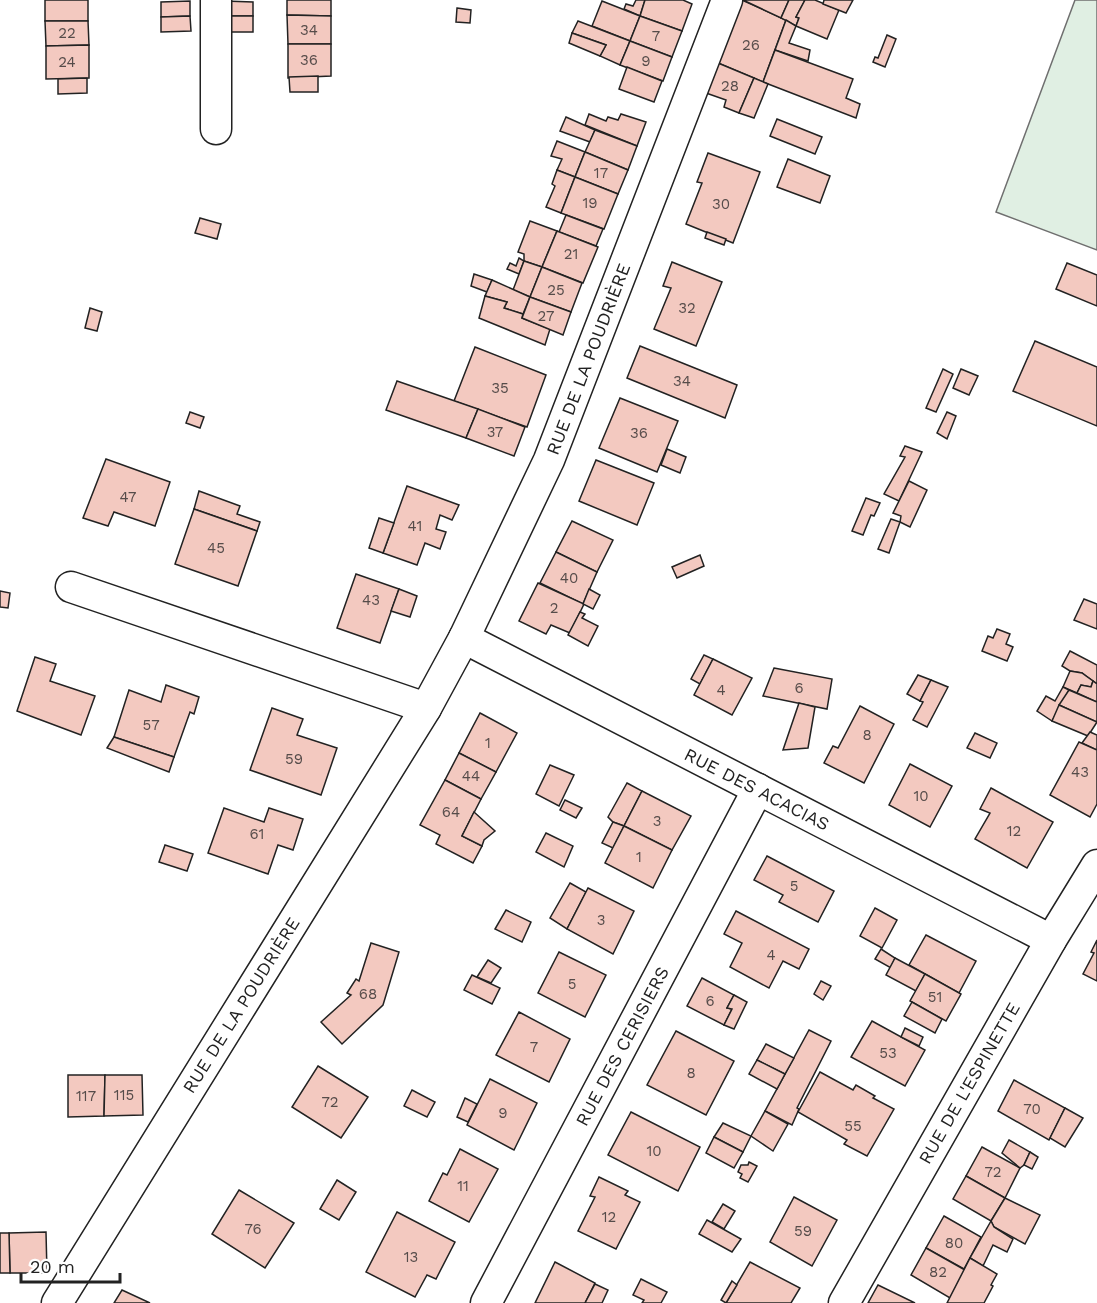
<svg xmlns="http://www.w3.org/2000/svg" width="1097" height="1303" font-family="'Work Sans',sans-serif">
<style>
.green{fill:#e0efe3;stroke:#6f6f6f;stroke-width:1.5}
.building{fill:#f3c9c0;stroke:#222;stroke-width:1.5}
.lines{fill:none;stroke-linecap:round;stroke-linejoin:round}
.minor-casing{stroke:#222;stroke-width:33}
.minor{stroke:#fff;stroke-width:30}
.labels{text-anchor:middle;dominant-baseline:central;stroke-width:4.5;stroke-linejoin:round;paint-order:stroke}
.number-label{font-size:15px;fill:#564c4a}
.street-label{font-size:18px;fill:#222;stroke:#fff}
</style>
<rect width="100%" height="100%" fill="#fff"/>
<path class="green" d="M 1075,0 L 1097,0 L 1097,250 L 996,212 Z"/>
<g class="building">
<rect x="45" y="0" width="43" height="21"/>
<path d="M 287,0 L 331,0 L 331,16 L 287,15 Z"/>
<path d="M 636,0 L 645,0 L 640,16 L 624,9 L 626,4 L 633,6 Z"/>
<path d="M 645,0 L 683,0 L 692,4 L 682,31 L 640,16 Z"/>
<path d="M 742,0 L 786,20 L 763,82 L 718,63 Z"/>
<path d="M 743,0 L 789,0 L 781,18 Z"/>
<path d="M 789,0 L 805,0 L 796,17 L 799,18 L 796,26 L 781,18 Z"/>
<path d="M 805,0 L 815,0 L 839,10 L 827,39 L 796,26 L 799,18 L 796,17 Z"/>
<path d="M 824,0 L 853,0 L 846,13 L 823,4 Z"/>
<path d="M 190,1 L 190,16 L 161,17 L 161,2 Z"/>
<path d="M 224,1 L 253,2 L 253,16 L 225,16 Z"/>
<path d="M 602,1 L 640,16 L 630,41 L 592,26 Z"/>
<path d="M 457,8 L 471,10 L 470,23 L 456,22 Z"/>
<path d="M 287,15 L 331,16 L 331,44 L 288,44 Z"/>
<path d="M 190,16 L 191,31 L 161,32 L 161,17 Z"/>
<rect x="225" y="16" width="28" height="16"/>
<path d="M 640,16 L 682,31 L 672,57 L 630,41 Z"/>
<path d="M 786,20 L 796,26 L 789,43 L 810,50 L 808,61 L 775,50 Z"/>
<path d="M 45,21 L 88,21 L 89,45 L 46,46 Z"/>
<path d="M 578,21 L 630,41 L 620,65 L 600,56 L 606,45 L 572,33 Z"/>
<path d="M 572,33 L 606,45 L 600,56 L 569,43 Z"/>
<path d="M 887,35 L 896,39 L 885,67 L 873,62 L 875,57 L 878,58 Z"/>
<path d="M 630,41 L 672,57 L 663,81 L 620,65 Z"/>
<path d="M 288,44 L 331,44 L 331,76 L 288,78 Z"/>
<path d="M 89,45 L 89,78 L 46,79 L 46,46 Z"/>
<path d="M 775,50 L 853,79 L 846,98 L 860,104 L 856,118 L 763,82 Z"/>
<path d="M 718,63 L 754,78 L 739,113 L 724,107 L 726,100 L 706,93 Z"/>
<path d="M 627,67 L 662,81 L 654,102 L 619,89 Z"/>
<path d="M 318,76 L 318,92 L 290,92 L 289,77 Z"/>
<path d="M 87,78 L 87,93 L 58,94 L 58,79 Z"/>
<path d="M 754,78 L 768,84 L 754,118 L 739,113 Z"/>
<path d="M 589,114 L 606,121 L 608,117 L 618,120 L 621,114 L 646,122 L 637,146 L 585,125 Z"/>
<path d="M 566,117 L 595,130 L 590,142 L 560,131 Z"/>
<path d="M 777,119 L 822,137 L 815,154 L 770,136 Z"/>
<path d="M 595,130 L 637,146 L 628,170 L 585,152 Z"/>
<path d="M 557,141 L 585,152 L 575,177 L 557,170 L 562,159 L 551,156 Z"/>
<path d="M 585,152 L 628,170 L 618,194 L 575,177 Z"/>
<path d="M 708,153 L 760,172 L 733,243 L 686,224 L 702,183 L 697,182 Z"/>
<path d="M 788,159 L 830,176 L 820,203 L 777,187 Z"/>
<path d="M 557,170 L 575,177 L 561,213 L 546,207 L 555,186 L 552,184 Z"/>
<path d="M 575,177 L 618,194 L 604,229 L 561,213 Z"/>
<path d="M 566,215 L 603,229 L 596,246 L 559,232 Z"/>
<path d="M 200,218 L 221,224 L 217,239 L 195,233 Z"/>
<path d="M 530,221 L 557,231 L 542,267 L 524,261 L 524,254 L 518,252 Z"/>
<path d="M 557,231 L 598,247 L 583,283 L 542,267 Z"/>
<path d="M 707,232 L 726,239 L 724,245 L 705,238 Z"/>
<path d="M 519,258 L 524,261 L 519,274 L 507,269 L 510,263 L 516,266 Z"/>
<path d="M 524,261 L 542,267 L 530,297 L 513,290 Z"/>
<path d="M 672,262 L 722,282 L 696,346 L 654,329 L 671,288 L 663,286 Z"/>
<path d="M 1067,263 L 1097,275 L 1097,306 L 1056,289 Z"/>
<path d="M 542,267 L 582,283 L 571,312 L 530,297 Z"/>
<path d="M 474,274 L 492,280 L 487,292 L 471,286 Z"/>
<path d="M 492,280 L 530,297 L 523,314 L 504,308 L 507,302 L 485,296 Z"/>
<path d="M 485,296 L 507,302 L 504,308 L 523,314 L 522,318 L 550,329 L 545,345 L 479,318 Z"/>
<path d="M 530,297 L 571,312 L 563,335 L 522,318 Z"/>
<path d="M 90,308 L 102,312 L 97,331 L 85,328 Z"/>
<path d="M 1035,341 L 1097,367 L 1097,426 L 1013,391 Z"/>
<path d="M 640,346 L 737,385 L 725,418 L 627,378 Z"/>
<path d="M 475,347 L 546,375 L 527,427 L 454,401 Z"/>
<path d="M 943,369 L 953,374 L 936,412 L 926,408 Z"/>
<path d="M 961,369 L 978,376 L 969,395 L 953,388 Z"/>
<path d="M 397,381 L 478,409 L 466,438 L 386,410 Z"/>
<path d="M 620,398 L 678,421 L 657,472 L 599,448 Z"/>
<path d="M 478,409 L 525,427 L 514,456 L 466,438 Z"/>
<path d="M 190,412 L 204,417 L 200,428 L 186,423 Z"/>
<path d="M 947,412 L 956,416 L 947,439 L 937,433 Z"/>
<path d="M 905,446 L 922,452 L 899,501 L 884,494 L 905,457 L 900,456 Z"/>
<path d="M 667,449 L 686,457 L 680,473 L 661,465 Z"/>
<path d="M 106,459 L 170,482 L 155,526 L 114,512 L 108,526 L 83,518 Z"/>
<path d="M 596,460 L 654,483 L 637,525 L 579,501 Z"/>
<path d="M 909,481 L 927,490 L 910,527 L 900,522 L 901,516 L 893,513 Z"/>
<path d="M 407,486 L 459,505 L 452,520 L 440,515 L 436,529 L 446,532 L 440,549 L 425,543 L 417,565 L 383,553 Z"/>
<path d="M 199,491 L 240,506 L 237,514 L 260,522 L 257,531 L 194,509 Z"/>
<path d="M 866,498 L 880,503 L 874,516 L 871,515 L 863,535 L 852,531 Z"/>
<path d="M 194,509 L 257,531 L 238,586 L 175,564 Z"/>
<path d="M 379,518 L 394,523 L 383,553 L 369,548 Z"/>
<path d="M 891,519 L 900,522 L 889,553 L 878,549 Z"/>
<path d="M 572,521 L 613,540 L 597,572 L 556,552 Z"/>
<path d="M 556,552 L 597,572 L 583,604 L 540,583 Z"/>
<path d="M 700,555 L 704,566 L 677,578 L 672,567 Z"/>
<path d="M 356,574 L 399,589 L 380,643 L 337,628 Z"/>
<path d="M 538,583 L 584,604 L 570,633 L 551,625 L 546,634 L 519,621 Z"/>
<path d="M 399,589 L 417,596 L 410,617 L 391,611 Z"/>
<path d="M 589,589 L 600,595 L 593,609 L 583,604 Z"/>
<path d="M 0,591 L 10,593 L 8,608 L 0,607 Z"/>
<path d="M 1084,599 L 1097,604 L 1097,629 L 1074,620 Z"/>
<path d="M 580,612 L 585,614 L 582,618 L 598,626 L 588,646 L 568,635 Z"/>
<path d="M 997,629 L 1010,634 L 1006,644 L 1013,647 L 1007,661 L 982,651 L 988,636 L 993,638 Z"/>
<path d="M 1070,651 L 1097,665 L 1097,684 L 1082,673 L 1070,671 L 1062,666 Z"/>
<path d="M 704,655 L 713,659 L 700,684 L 691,679 Z"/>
<path d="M 35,657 L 56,664 L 50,681 L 95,696 L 81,735 L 17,711 Z"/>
<path d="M 713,659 L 752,678 L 732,715 L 694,695 Z"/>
<path d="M 774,668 L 832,679 L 827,709 L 763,696 Z"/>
<path d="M 1070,671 L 1082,673 L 1086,676 L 1093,681 L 1091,687 L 1081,685 L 1077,693 L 1063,687 Z"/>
<path d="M 918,675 L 931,680 L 920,701 L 907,694 Z"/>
<path d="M 931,680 L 948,687 L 927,727 L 913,720 L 923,702 L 920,701 Z"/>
<path d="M 1093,681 L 1097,684 L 1097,702 L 1077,693 L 1081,685 L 1091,687 Z"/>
<path d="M 166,685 L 199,697 L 194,714 L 190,712 L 174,757 L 114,737 L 129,690 L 161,702 Z"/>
<path d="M 1063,687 L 1069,690 L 1052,721 L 1037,711 L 1046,696 L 1055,701 Z"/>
<path d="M 1069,690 L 1097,702 L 1097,722 L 1059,705 Z"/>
<path d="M 799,703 L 815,707 L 808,748 L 783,750 Z"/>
<path d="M 1059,705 L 1097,722 L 1088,736 L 1052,721 Z"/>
<path d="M 860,706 L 894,724 L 864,783 L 824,763 L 833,746 L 838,748 Z"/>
<path d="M 272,708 L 303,719 L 297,735 L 337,748 L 321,795 L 250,770 Z"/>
<path d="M 480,713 L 517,733 L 496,772 L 459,753 Z"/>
<path d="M 1090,732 L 1097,735 L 1097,750 L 1082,743 Z"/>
<path d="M 975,733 L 997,743 L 990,758 L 967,748 Z"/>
<path d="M 114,737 L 174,757 L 169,772 L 107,748 Z"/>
<path d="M 1079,742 L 1097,750 L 1097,804 L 1090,817 L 1050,795 Z"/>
<path d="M 459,753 L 496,772 L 481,799 L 445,780 Z"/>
<path d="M 910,764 L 952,786 L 930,827 L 889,805 Z"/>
<path d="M 550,765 L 574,775 L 559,806 L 536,794 Z"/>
<path d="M 445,780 L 481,799 L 462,836 L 482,846 L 473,863 L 436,844 L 440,835 L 420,825 Z"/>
<path d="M 627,783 L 642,791 L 624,826 L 613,822 L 608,817 Z"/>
<path d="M 991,788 L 1053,822 L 1027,868 L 975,839 L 990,813 L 980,809 Z"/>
<path d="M 642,791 L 691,816 L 672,850 L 624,826 Z"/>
<path d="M 565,800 L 582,808 L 576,818 L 560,810 Z"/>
<path d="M 224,808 L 264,822 L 269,808 L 303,819 L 293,850 L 278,845 L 268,874 L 208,853 Z"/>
<path d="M 474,812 L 495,831 L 484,840 L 482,846 L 462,836 Z"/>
<path d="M 613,822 L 624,826 L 613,848 L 602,843 Z"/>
<path d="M 624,826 L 672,850 L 653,888 L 605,863 Z"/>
<path d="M 546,833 L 573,846 L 564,867 L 536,852 Z"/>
<path d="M 165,845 L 193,854 L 187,871 L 159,862 Z"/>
<path d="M 767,856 L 834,891 L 818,922 L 779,902 L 783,895 L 754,880 Z"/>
<path d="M 570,883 L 586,892 L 567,929 L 550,918 Z"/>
<path d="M 588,888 L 634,911 L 613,954 L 567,929 Z"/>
<path d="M 875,908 L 897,920 L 882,948 L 860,936 Z"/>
<path d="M 506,910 L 531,922 L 522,942 L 495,929 Z"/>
<path d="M 736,911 L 809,949 L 799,969 L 783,961 L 769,988 L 730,967 L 742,943 L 724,934 Z"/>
<path d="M 926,935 L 976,961 L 959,993 L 909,965 Z"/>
<path d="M 1097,940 L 1097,981 L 1083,974 L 1094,953 L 1091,952 Z"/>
<path d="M 371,943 L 399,952 L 383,1005 L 342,1044 L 321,1022 L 351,995 L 347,993 L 356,979 L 359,981 Z"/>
<path d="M 881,949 L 895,958 L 891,968 L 875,959 Z"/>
<path d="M 559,952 L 606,975 L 585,1017 L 538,993 Z"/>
<path d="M 895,958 L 925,974 L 916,991 L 886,975 Z"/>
<path d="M 488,960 L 501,968 L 491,983 L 477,977 Z"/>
<path d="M 925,974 L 961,994 L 946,1021 L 910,1001 Z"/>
<path d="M 472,975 L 500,988 L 492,1004 L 464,990 Z"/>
<path d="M 702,978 L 734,995 L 727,1008 L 732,1009 L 724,1025 L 687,1006 Z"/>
<path d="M 821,981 L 831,986 L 823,1000 L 814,994 Z"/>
<path d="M 734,995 L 747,1002 L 734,1029 L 724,1025 L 732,1009 L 727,1008 Z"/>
<path d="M 912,1002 L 942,1019 L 935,1033 L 904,1016 Z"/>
<path d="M 519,1012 L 570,1039 L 549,1082 L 496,1055 Z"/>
<path d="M 872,1021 L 925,1050 L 905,1086 L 851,1057 Z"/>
<path d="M 905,1028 L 923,1037 L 919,1046 L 901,1037 Z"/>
<path d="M 809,1030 L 831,1041 L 797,1108 L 799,1109 L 792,1125 L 765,1111 Z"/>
<path d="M 676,1031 L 734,1061 L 706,1115 L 647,1085 Z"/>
<path d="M 766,1044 L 794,1058 L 785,1074 L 757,1060 Z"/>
<path d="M 757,1060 L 785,1074 L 777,1089 L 749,1074 Z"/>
<path d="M 318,1066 L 368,1097 L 341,1138 L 292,1107 Z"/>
<path d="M 820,1072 L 853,1090 L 856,1085 L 875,1096 L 873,1098 L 894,1109 L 867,1156 L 844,1144 L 847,1140 L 798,1112 Z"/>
<path d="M 68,1075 L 105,1075 L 104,1116 L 68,1117 Z"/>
<path d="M 105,1075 L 142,1075 L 143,1115 L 104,1116 Z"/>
<path d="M 490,1079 L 537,1103 L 514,1150 L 467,1125 Z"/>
<path d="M 1014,1080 L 1065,1108 L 1049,1140 L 998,1111 Z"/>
<path d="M 412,1090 L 435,1102 L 427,1117 L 404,1106 Z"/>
<path d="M 465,1098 L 477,1104 L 468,1122 L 457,1117 Z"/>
<path d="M 1065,1108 L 1083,1118 L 1065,1147 L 1050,1138 Z"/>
<path d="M 765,1111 L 788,1124 L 773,1151 L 751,1136 Z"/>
<path d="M 631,1112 L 700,1147 L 678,1191 L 608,1155 Z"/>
<path d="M 723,1123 L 751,1136 L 743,1152 L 714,1137 Z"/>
<path d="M 714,1137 L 743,1152 L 734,1168 L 706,1153 Z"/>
<path d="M 1009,1140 L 1030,1152 L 1024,1165 L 1020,1168 L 1002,1153 Z"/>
<path d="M 982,1147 L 1020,1168 L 1005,1198 L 966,1176 Z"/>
<path d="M 460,1149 L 498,1169 L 469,1222 L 429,1201 L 443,1173 L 447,1175 Z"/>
<path d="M 1030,1152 L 1038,1157 L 1032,1169 L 1024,1165 Z"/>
<path d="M 749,1162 L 757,1166 L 748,1182 L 740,1178 L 742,1174 L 738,1172 L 741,1165 L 748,1165 Z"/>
<path d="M 966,1176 L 1005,1198 L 991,1221 L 953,1199 Z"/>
<path d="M 599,1177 L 628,1191 L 625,1195 L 640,1202 L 616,1249 L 578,1231 L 595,1197 L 590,1196 Z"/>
<path d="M 337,1180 L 356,1192 L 339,1220 L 320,1209 Z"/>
<path d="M 239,1190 L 294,1223 L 265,1268 L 212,1234 Z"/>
<path d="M 794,1197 L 837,1220 L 812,1266 L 770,1242 Z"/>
<path d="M 1005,1198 L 1040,1215 L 1025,1244 L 994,1227 L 991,1221 Z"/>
<path d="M 723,1204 L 735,1211 L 724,1229 L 712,1222 Z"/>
<path d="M 397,1212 L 455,1242 L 436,1279 L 427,1275 L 415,1297 L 366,1272 Z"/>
<path d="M 944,1216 L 981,1237 L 964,1269 L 926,1248 Z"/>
<path d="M 707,1220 L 741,1239 L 732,1252 L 699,1234 Z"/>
<path d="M 991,1221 L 994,1227 L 1013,1239 L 1007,1252 L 993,1245 L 983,1266 L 970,1258 Z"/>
<path d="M 46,1232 L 47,1273 L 10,1273 L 9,1233 Z"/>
<path d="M 0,1233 L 9,1233 L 10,1273 L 0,1273 Z"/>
<path d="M 926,1248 L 965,1270 L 950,1298 L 911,1275 Z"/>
<path d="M 970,1258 L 997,1274 L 991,1285 L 993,1286 L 984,1303 L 947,1303 Z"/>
<path d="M 555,1262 L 595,1283 L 585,1303 L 535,1303 Z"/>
<path d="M 750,1262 L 800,1288 L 791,1303 L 726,1303 Z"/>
<path d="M 641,1279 L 667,1292 L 661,1303 L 642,1303 L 644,1300 L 633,1295 Z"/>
<path d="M 732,1281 L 737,1285 L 726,1303 L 721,1300 Z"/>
<path d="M 595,1284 L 608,1290 L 602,1303 L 585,1303 Z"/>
<path d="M 878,1285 L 915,1303 L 868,1303 Z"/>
<path d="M 122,1290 L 150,1303 L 114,1303 Z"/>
</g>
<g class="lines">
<g class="minor-casing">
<g id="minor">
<path d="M 216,0 L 216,129"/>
<path d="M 71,587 L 426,708"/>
<path d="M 464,638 L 1051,940"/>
<path d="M 57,1303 L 426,708 L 464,638 L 549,460 L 727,0"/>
<path d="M 486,1303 L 758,789"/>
<path d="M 844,1303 L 1051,940 L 1097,865"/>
</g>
</g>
<use href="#minor" class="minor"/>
</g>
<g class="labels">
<g class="number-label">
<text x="309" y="30">34</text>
<text x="67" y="33">22</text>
<text x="656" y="36">7</text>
<text x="751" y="45">26</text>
<text x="309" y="60">36</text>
<text x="646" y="61">9</text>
<text x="67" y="62">24</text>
<text x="730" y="86">28</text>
<text x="601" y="173">17</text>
<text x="590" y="203">19</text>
<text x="721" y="204">30</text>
<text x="571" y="254">21</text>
<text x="556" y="290">25</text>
<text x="687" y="308">32</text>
<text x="546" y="316">27</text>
<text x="682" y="381">34</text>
<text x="500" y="388">35</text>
<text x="495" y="432">37</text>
<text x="639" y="433">36</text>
<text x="128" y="497">47</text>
<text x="415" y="526">41</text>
<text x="216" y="548">45</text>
<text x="569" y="578">40</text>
<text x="371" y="600">43</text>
<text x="554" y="608">2</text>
<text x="799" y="688">6</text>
<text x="721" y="690">4</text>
<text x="151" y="725">57</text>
<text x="867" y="735">8</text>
<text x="488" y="743">1</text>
<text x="294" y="759">59</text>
<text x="1080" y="772">43</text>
<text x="471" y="776">44</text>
<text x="921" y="796">10</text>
<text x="451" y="812">64</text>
<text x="657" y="821">3</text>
<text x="1014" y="831">12</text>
<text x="257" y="834">61</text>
<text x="639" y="857">1</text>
<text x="794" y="886">5</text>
<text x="601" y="920">3</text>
<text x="771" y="955">4</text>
<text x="572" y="984">5</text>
<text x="368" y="994">68</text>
<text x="935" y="997">51</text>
<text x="710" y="1001">6</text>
<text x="534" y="1047">7</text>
<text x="888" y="1053">53</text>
<text x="691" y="1073">8</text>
<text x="124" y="1095">115</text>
<text x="86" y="1096">117</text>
<text x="330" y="1102">72</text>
<text x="1032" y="1109">70</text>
<text x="503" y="1113">9</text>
<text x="853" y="1126">55</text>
<text x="654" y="1151">10</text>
<text x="993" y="1172">72</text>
<text x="463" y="1186">11</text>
<text x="609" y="1217">12</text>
<text x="253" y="1229">76</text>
<text x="803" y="1231">59</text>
<text x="954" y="1243">80</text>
<text x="411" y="1257">13</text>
<text x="938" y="1272">82</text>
</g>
<g class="street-label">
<text transform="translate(588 359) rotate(-69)">RUE DE LA POUDRIÈRE</text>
<text transform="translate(757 789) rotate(27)">RUE DES ACACIAS</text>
<text transform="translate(241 1005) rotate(-58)">RUE DE LA POUDRIÈRE</text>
<text transform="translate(622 1046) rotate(-62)">RUE DES CERISIERS</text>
<text transform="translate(969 1083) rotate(-60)">RUE DE L'ESPINETTE</text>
</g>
</g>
<path d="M21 1273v9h99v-9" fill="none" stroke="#222222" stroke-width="3"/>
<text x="30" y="1273" font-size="18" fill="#222222" stroke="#ffffff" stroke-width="4.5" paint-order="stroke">20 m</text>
</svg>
